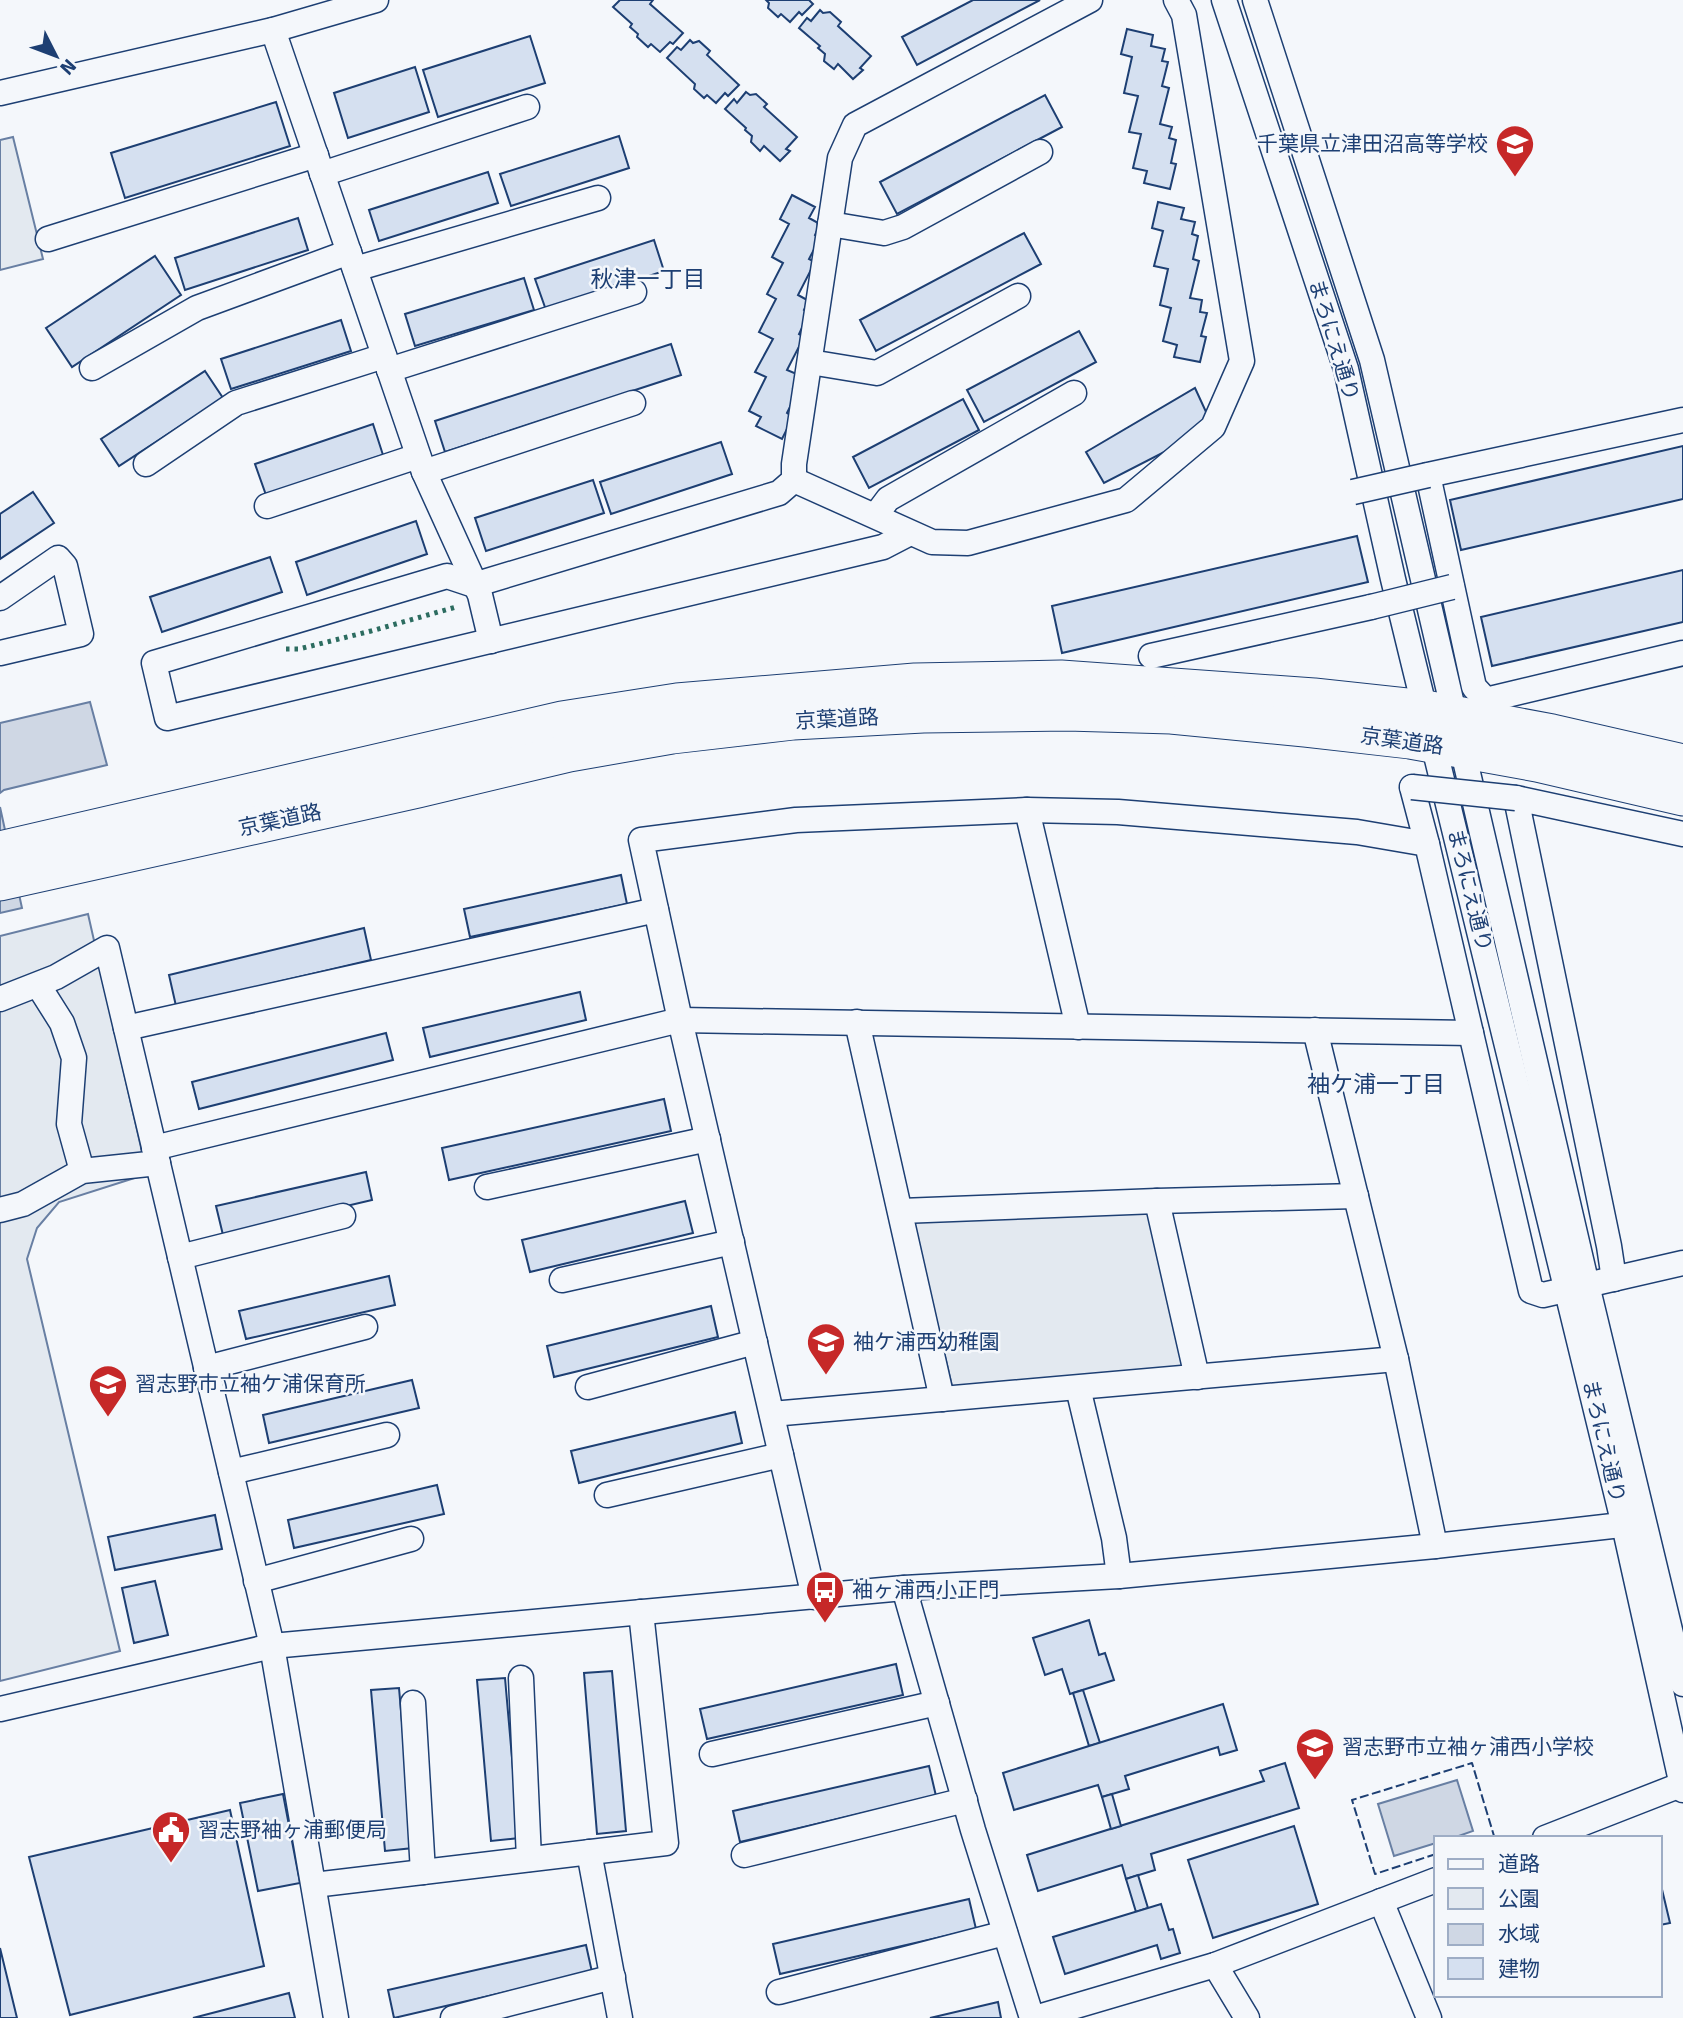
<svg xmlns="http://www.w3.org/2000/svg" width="1683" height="2018" font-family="Signika,'Noto Sans JP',sans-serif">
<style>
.green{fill:#e3e9f0;stroke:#687fa3;stroke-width:2}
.water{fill:#cfd7e4;stroke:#687fa3;stroke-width:2}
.building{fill:#d5e0f0;stroke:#1d3f73;stroke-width:2}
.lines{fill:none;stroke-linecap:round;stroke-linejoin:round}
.minor-casing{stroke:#1d3f73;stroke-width:27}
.highway-casing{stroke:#1d3f73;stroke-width:39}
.minor{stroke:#f4f7fb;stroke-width:24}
.highway{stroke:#f4f7fb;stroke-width:37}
.minor-bridge-casing{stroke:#1d3f73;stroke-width:27;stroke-linecap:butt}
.minor-bridge{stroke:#f4f7fb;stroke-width:24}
.hedge{stroke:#2c6c60;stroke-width:5;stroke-dasharray:3.5 5;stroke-linecap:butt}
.fence{stroke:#1d3f73;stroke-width:2;stroke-dasharray:9 3.5;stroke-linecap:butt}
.labels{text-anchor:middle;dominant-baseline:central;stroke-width:5;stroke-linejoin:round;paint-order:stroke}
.poi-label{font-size:21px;fill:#1d3f73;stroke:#f4f7fb;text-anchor:start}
.street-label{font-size:21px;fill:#1d3f73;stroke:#f4f7fb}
.neighbourhood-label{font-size:23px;fill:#1d3f73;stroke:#f4f7fb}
</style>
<rect width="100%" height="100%" fill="#f4f7fb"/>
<g class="green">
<path d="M 13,137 L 43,259 L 0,270 L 0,140 Z"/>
<path d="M 88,914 L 147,1174 L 59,1202 L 37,1228 L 27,1259 L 120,1651 L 0,1681 L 0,936 Z"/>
<path d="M 1152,1209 L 1187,1369 L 953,1390 L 912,1217 Z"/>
</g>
<g class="water">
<path d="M 90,702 L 107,765 L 4,790 L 0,793 L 0,723 Z"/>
<path d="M 0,807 L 22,908 L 0,913 Z"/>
<path d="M 1457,1780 L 1473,1831 L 1453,1838 L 1436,1838 L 1436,1843 L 1394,1856 L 1378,1804 Z"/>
</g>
<g class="building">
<path d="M 620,0 L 653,0 L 650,4 L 683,33 L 673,44 L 670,42 L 660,52 L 651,44 L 648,47 L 637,37 L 638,34 L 630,27 L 632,24 L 613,7 Z"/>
<path d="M 766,0 L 809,0 L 813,4 L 802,15 L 799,12 L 790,22 L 781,14 L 778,17 L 768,8 L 769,3 Z"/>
<path d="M 973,0 L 1040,0 L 917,65 L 902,37 Z"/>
<path d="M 820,10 L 823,13 L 830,12 L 841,22 L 838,26 L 871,56 L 860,68 L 863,70 L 853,79 L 838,64 L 834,69 L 824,61 L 825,54 L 818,48 L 820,46 L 799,28 L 807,18 L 811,21 Z"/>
<path d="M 1127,29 L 1153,35 L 1151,46 L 1165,49 L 1162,61 L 1168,62 L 1162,86 L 1169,88 L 1160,124 L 1172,127 L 1169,138 L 1176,140 L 1171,163 L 1176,164 L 1170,189 L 1144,183 L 1147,171 L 1133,168 L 1141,134 L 1129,132 L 1138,96 L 1124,93 L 1132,57 L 1121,54 Z"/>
<path d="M 530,36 L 545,83 L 438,117 L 423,70 Z"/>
<path d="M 690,40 L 693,43 L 699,41 L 710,51 L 707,55 L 739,85 L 728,96 L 725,93 L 716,103 L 707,95 L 704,98 L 694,89 L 695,84 L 667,58 L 677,47 L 681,50 Z"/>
<path d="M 415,67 L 429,112 L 348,138 L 334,93 Z"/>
<path d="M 746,92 L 750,95 L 756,94 L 767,104 L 764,107 L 797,137 L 786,149 L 790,151 L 780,161 L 764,146 L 760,151 L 751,142 L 752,136 L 745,130 L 746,128 L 725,109 L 734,99 L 737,103 Z"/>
<path d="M 1045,95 L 1062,127 L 897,214 L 880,182 Z"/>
<path d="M 276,102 L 290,146 L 125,198 L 111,153 Z"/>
<path d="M 619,136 L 629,168 L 511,206 L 500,174 Z"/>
<path d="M 488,172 L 498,203 L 379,241 L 369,210 Z"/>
<path d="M 792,195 L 815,207 L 809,218 L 820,224 L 815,235 L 820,238 L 809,259 L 815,262 L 798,295 L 809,301 L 804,310 L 809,313 L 799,334 L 804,337 L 787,370 L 799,375 L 793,388 L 798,391 L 787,413 L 793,417 L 782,439 L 756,426 L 761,417 L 749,411 L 766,377 L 755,372 L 773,339 L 759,332 L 776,299 L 767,294 L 783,263 L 772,257 L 789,224 L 780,219 Z"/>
<path d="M 1158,202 L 1184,208 L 1181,219 L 1195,222 L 1192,234 L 1198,236 L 1193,259 L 1199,261 L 1190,298 L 1202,300 L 1200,312 L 1207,313 L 1201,336 L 1206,337 L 1200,362 L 1174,357 L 1177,345 L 1163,341 L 1171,308 L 1160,305 L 1168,269 L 1154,266 L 1163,231 L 1152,228 Z"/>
<path d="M 298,218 L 308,250 L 185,290 L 175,258 Z"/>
<path d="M 1024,233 L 1041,264 L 876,351 L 860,320 Z"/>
<path d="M 654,240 L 664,271 L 546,310 L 535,279 Z"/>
<path d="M 155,256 L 181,295 L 72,367 L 46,328 Z"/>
<path d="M 524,278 L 534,310 L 415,346 L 405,314 Z"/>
<path d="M 341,320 L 351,351 L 231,389 L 221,359 Z"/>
<path d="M 1079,331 L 1096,362 L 984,422 L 967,390 Z"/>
<path d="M 671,344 L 681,375 L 445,452 L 435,421 Z"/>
<path d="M 205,371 L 223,398 L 119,466 L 101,439 Z"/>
<path d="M 1195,388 L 1213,427 L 1104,483 L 1086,452 Z"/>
<path d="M 963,399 L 979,430 L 869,488 L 853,457 Z"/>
<path d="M 373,424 L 383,455 L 266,495 L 255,464 Z"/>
<path d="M 721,442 L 732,474 L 611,514 L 600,482 Z"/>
<path d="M 1683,446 L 1683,499 L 1461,550 L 1450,500 Z"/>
<path d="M 593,480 L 604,513 L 486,551 L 475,518 Z"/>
<path d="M 33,492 L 54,523 L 0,559 L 0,514 Z"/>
<path d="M 416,521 L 427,554 L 307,595 L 296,562 Z"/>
<path d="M 1357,536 L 1368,582 L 1062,653 L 1052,606 Z"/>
<path d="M 270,557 L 282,592 L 162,632 L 150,597 Z"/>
<path d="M 1683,570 L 1683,622 L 1492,666 L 1481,617 Z"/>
<path d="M 621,875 L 627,904 L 470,937 L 464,909 Z"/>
<path d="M 364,928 L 371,960 L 176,1006 L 169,975 Z"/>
<path d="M 580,992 L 586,1020 L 430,1057 L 423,1028 Z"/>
<path d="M 386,1033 L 393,1060 L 199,1109 L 192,1082 Z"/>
<path d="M 664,1099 L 671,1131 L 449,1180 L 442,1148 Z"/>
<path d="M 366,1172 L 372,1200 L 223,1235 L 216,1206 Z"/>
<path d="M 685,1201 L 693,1233 L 530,1272 L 522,1240 Z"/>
<path d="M 389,1276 L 395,1305 L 246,1339 L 239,1311 Z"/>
<path d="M 711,1306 L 718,1337 L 554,1377 L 547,1346 Z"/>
<path d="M 412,1380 L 419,1408 L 269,1443 L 263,1415 Z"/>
<path d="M 735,1412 L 742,1443 L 579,1483 L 571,1451 Z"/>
<path d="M 437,1485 L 444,1514 L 294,1548 L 288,1520 Z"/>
<path d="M 215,1515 L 222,1549 L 115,1570 L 108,1537 Z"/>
<path d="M 155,1581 L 168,1635 L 134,1643 L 122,1588 Z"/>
<path d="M 1089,1620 L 1099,1655 L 1105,1653 L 1114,1680 L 1070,1694 L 1062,1669 L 1045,1675 L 1033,1638 Z"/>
<path d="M 896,1664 L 903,1695 L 707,1739 L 700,1709 Z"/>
<path d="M 612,1671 L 626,1831 L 597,1834 L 584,1673 Z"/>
<path d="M 505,1678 L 519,1838 L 491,1841 L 477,1680 Z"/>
<path d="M 399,1688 L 413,1848 L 385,1851 L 371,1690 Z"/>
<path d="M 1083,1690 L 1100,1743 L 1089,1746 L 1073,1693 Z"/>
<path d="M 1223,1704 L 1237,1750 L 1220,1755 L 1218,1747 L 1125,1776 L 1129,1789 L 1102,1797 L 1098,1785 L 1014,1810 L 1003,1773 Z"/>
<path d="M 1285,1763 L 1299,1808 L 1151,1854 L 1155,1870 L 1126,1879 L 1122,1865 L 1038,1891 L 1027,1855 L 1264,1781 L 1260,1771 Z"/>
<path d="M 929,1766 L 936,1796 L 740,1842 L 733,1811 Z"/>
<path d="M 283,1794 L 300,1883 L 258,1891 L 240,1803 Z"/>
<path d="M 1112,1794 L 1121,1826 L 1111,1829 L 1102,1797 Z"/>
<path d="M 230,1810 L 264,1966 L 70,2015 L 29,1857 Z"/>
<path d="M 1294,1826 L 1318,1904 L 1213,1938 L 1188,1860 Z"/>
<path d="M 1138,1875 L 1148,1908 L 1136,1912 L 1126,1879 Z"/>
<path d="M 1660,1881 L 1670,1923 L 1660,1925 Z"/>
<path d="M 969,1899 L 976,1929 L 780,1974 L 773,1944 Z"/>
<path d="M 1161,1904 L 1169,1930 L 1173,1929 L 1180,1953 L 1161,1959 L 1157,1945 L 1065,1974 L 1053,1937 Z"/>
<path d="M 586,1945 L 592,1972 L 394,2018 L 388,1990 Z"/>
<path d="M 0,1948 L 17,2018 L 0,2018 Z"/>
<path d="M 289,1993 L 295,2018 L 193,2018 Z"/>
<path d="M 998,2002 L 1001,2018 L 930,2018 Z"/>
</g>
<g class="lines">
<g class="minor-casing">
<g id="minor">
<path d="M 1224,0 L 1346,369 L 1393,579 L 1624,1525 L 1683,1790"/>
<path d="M 1255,0 L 1372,360 L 1587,1285 L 1683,1684"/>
<path d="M 273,30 L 424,472 L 480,595 L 491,641"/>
<path d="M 0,93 L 273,30 L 376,0"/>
<path d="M 322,174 L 527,107"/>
<path d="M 830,224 L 884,233 L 903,227 L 1040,152"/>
<path d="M 48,239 L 316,155"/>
<path d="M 355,269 L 598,198"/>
<path d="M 810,362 L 877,373 L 1018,296"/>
<path d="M 92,368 L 197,308 L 349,252"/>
<path d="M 389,370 L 634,292"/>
<path d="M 1683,420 L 1428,475 L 1474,687 L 1486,700 L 1683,653"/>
<path d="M 146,464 L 236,403 L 384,356"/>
<path d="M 424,472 L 633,403"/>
<path d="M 794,480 L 932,542 L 968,543 L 1126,500 L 1213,427 L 1242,361 L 1184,15 L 1176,0"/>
<path d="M 267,506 L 418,456"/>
<path d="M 876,515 L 888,499 L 1074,393"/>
<path d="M 910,533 L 883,547 L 167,718 L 154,663 L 447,576 L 474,585 L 779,493 L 794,480 L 794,464 L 840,158 L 855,125 L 1090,0"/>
<path d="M 0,598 L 58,558 L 65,566 L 81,634 L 0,653"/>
<path d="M 1151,656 L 1371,607"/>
<path d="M 1412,787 L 1427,844"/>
<path d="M 1027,810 L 1078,1027"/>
<path d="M 38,985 L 62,1023 L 74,1058 L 69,1124 L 82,1171"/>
<path d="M 0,999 L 56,977 L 107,948 L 272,1646 L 336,2018"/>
<path d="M 857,1022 L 942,1399"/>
<path d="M 126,1028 L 656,910"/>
<path d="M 1315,1030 L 1396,1359 L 1435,1546"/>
<path d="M 154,1148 L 680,1020 L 1471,1033"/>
<path d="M 487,1187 L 708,1139"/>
<path d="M 1157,1201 L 1197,1377"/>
<path d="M 0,1210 L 23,1204 L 82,1171 L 158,1163"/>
<path d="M 901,1211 L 1157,1201 L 1356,1196"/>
<path d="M 180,1257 L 343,1216"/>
<path d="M 1614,1279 L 1609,1246 L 1516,798 L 1683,834"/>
<path d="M 562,1280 L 732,1242"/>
<path d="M 206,1368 L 365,1327"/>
<path d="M 588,1387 L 755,1342"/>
<path d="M 1078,1388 L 1114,1538 L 1119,1576"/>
<path d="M 772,1414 L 1396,1359"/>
<path d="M 231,1472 L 387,1435"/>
<path d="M 607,1495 L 781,1455"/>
<path d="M 256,1581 L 411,1539"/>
<path d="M 904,1588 L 973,1830 L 1032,2018"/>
<path d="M 814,1597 L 680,1020 L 641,840 L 796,820 L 1027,810 L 1118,812 L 1357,832 L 1427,844 L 1531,1291 L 1543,1295 L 1683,1263"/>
<path d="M 521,1678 L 529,1859"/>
<path d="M 413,1703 L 423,1872"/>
<path d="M 0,1709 L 272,1646 L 904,1588 L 1119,1576 L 1435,1546 L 1639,1523"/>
<path d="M 712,1754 L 937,1703"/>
<path d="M 1545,1838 L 1683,1784"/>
<path d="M 589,1852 L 620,2018"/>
<path d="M 744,1855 L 965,1800"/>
<path d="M 314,1885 L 666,1843 L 641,1612"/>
<path d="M 1381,1901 L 1429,2018"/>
<path d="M 1215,1965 L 1247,2018"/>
<path d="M 779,1992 L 1005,1933"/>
<path d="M 453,2018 L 613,1977"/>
<path d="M 1035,2018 L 1215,1965 L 1436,1880"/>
</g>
</g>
<g class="highway-casing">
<g id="highway">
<path d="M 0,850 L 562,720 L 677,702 L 915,682 L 1061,679 L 1314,697 L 1425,709 L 1552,733 L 1683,763"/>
<path d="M 0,882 L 418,789 L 569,753 L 672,735 L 793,721 L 923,714 L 1067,712 L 1171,715 L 1305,728 L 1410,740 L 1537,763 L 1683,797"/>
</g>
</g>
<use href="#minor" class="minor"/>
<use href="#highway" class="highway"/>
<g class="minor-bridge-casing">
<g id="minor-bridge">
<path d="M 1353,492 L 1428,475"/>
<path d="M 1371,607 L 1452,587"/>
<path d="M 1412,787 L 1516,798"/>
</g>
</g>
<use href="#minor-bridge" class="minor-bridge"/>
<path class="hedge" d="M 286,649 L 299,649 L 371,631 L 456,607"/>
<path class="fence" d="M 1436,1854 L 1375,1874 L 1352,1800 L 1472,1763 L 1494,1836 L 1489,1838"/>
</g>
<defs>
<g id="school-pin" transform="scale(2.0125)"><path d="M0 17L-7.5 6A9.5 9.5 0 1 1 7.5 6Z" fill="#c62828" stroke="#f4f7fb"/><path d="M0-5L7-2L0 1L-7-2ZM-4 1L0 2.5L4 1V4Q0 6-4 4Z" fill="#fff"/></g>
<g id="bus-pin" transform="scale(2.0125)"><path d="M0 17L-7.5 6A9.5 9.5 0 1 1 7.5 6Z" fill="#c62828" stroke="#f4f7fb"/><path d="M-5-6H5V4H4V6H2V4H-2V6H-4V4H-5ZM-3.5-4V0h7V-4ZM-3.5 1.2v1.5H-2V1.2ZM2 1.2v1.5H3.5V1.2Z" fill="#fff"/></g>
<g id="civic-pin" transform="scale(2.0125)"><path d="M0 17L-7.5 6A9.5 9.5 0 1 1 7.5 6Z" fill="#c62828" stroke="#f4f7fb"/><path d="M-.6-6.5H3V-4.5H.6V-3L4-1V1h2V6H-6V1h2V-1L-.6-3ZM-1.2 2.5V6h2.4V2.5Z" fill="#fff"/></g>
</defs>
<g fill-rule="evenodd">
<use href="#school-pin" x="1515" y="144"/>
<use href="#school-pin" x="826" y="1342"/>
<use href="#school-pin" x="108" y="1384"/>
<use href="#bus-pin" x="825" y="1590"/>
<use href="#school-pin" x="1315" y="1747"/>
<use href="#civic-pin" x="171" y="1830"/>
</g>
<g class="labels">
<g class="poi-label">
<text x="1488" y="144" text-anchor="end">千葉県立津田沼高等学校</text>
<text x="853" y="1342">袖ケ浦西幼稚園</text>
<text x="135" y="1384">習志野市立袖ケ浦保育所</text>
<text x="852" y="1590">袖ヶ浦西小正門</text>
<text x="1342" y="1747">習志野市立袖ヶ浦西小学校</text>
<text x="198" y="1830">習志野袖ヶ浦郵便局</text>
</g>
<g class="street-label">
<text transform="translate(1334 340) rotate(73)">まろにえ通り</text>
<text transform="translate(837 719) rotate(-3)">京葉道路</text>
<text transform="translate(1402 741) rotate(8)">京葉道路</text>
<text transform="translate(280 820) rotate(-12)">京葉道路</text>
<text transform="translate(1470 890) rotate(76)">まろにえ通り</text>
<text transform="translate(1604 1441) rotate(77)">まろにえ通り</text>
</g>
<g class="neighbourhood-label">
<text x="648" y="279">秋津一丁目</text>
<text x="1376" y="1084">袖ケ浦一丁目</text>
</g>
</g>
<rect x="1434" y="1836" width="228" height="161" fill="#f4f7fb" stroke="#9eadc5" stroke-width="2"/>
<rect x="1448" y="1859" width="35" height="10" fill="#f4f7fb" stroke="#9eadc5" stroke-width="2"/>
<text x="1498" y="1871" font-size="21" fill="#1d3f73">道路</text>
<rect x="1448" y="1888" width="35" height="21" fill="#e3e9f0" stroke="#9eadc5" stroke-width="2"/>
<text x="1498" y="1906" font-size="21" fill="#1d3f73">公園</text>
<rect x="1448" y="1924" width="35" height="21" fill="#cfd7e4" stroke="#9eadc5" stroke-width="2"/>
<text x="1498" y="1941" font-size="21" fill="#1d3f73">水域</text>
<rect x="1448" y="1958" width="35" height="21" fill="#d5e0f0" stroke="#9eadc5" stroke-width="2"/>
<text x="1498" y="1976" font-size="21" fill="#1d3f73">建物</text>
<g transform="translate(56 56) rotate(132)" stroke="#f4f7fb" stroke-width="5" paint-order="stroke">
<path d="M0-5L12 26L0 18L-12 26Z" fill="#1d3f73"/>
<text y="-10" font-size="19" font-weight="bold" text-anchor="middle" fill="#1d3f73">N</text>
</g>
</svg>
